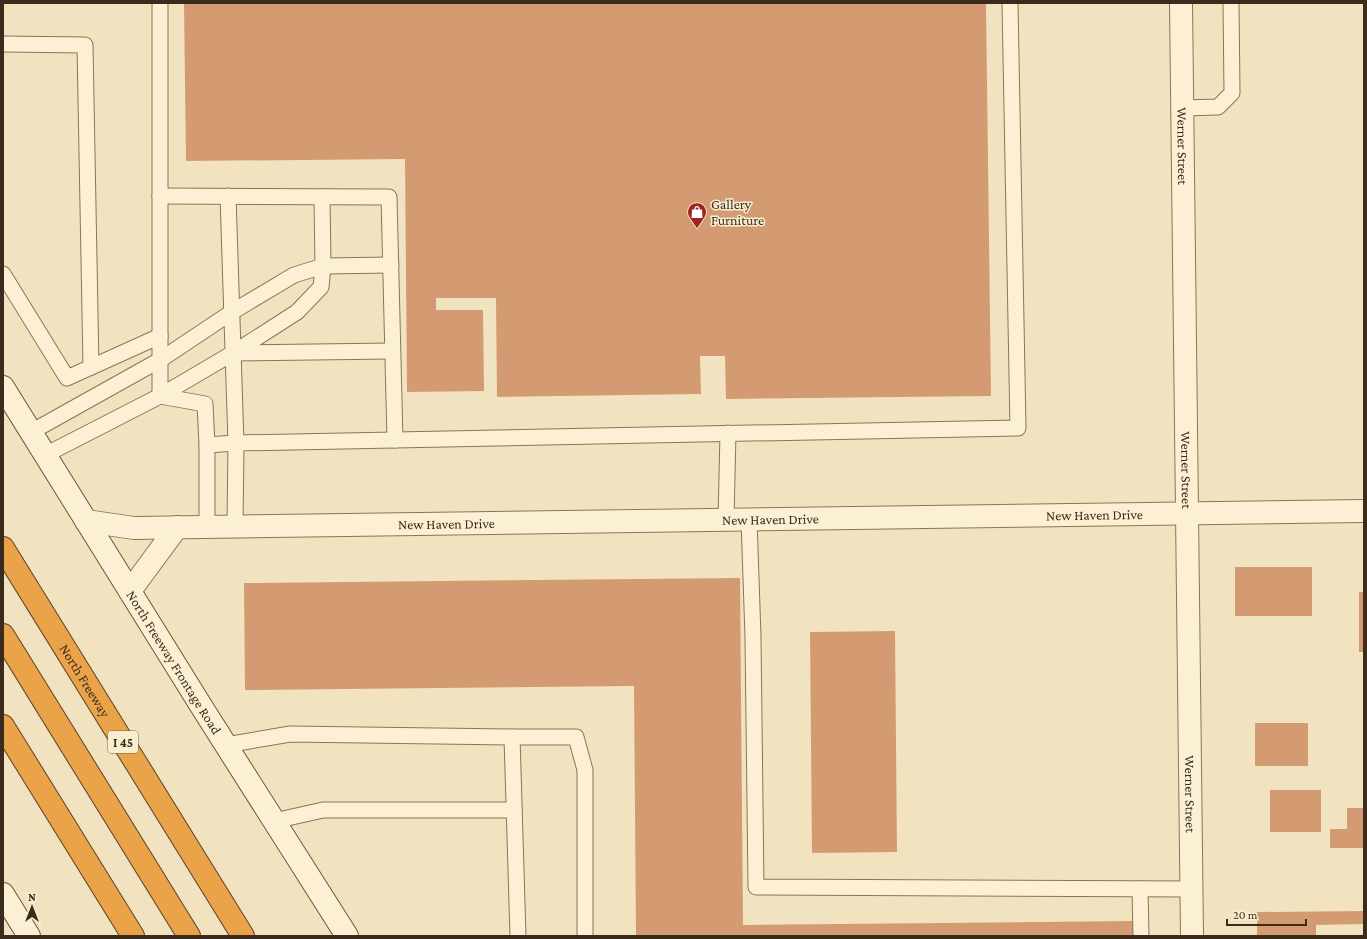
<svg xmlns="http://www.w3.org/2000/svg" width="1367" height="939" font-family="'Crimson Pro',serif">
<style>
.building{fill:#d49b72}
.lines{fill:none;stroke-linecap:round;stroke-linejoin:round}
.service-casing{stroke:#8d7356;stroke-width:17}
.minor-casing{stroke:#8d7356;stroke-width:24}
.secondary-casing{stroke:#6f5439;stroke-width:24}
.motorway-casing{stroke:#5a412b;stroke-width:24}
.service{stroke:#fcf0d4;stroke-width:15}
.minor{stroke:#fcf0d4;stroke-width:22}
.secondary{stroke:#fcf0d4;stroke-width:22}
.motorway{stroke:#eaa348;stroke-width:22}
.labels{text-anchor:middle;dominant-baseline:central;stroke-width:3;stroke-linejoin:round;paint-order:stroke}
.shield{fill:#f9edd0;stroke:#746552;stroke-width:1}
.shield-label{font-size:13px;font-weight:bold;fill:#3b2b1c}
.street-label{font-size:14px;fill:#3b2b1c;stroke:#f9edd0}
.poi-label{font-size:14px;fill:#3b2b1c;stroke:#f9edd0;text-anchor:start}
</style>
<rect width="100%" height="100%" fill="#f2e3c0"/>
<g class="building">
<path d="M 184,3 L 986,3 L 991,396 L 726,399 L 725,356 L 700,356 L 701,394 L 497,397 L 496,298 L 436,298 L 436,310 L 483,310 L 484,391 L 407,392 L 405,159 L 186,161 Z"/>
<rect x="1235" y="567" width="77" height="49"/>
<path d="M 740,578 L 743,925 L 1133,921 L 1133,936 L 636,936 L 634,686 L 245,690 L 244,583 Z"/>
<rect x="1359" y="592" width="5" height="60"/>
<path d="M 895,631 L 897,852 L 812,853 L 810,632 Z"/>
<rect x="1255" y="723" width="53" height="43"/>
<rect x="1270" y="790" width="51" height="42"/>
<path d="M 1347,808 L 1364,808 L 1364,848 L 1330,848 L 1330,829 L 1347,829 Z"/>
<path d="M 1364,911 L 1364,924 L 1316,925 L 1316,936 L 1257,936 L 1257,912 Z"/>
</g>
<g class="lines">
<g class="service-casing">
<g id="service">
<path d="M 160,3 L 160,396"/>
<path d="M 3,44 L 85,45 L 91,367"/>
<path d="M 1182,108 L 1218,107 L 1232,93 L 1231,3"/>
<path d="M 160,196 L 389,197 L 395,440"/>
<path d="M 228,196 L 236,443 L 235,526"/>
<path d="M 322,197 L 323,266 L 391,265"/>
<path d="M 3,274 L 67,378 L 160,336"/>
<path d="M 233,353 L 392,351"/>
<path d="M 160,396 L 205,404 L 207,445 L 236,443 L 1018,428 L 1010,3"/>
<path d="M 31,432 L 160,360 L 232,312 L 294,275 L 323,266 L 321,287 L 297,312 L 233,353 L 160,396 L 45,455"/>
<path d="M 207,445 L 207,526"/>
<path d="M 749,519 L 753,637 L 756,887 L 1192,889"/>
<path d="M 726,520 L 728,433"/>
<path d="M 226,745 L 290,734 L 512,737"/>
<path d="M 274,821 L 323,810 L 514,810"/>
<path d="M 1140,889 L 1141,936"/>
<path d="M 518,936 L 512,737 L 576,737 L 585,770 L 585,936"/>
</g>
</g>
<g class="minor-casing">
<g id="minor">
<path id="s1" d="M 1181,3 L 1192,936"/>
<path id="s2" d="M 86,521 L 134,528 L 1364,511"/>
<path d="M 130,591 L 177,527"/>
</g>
</g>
<g class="secondary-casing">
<g id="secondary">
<path id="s3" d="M 3,387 L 203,709 L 347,936"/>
<path d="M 3,894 L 29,936"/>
</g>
</g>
<g class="motorway-casing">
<g id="motorway">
<path id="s4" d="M 3,548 L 243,936"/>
<path d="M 3,635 L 189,936"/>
<path d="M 3,726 L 133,936"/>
</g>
</g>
<use href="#service" class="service"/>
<use href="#minor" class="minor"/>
<use href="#secondary" class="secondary"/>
<use href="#motorway" class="motorway"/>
</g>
<defs>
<g id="shop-pin" transform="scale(1)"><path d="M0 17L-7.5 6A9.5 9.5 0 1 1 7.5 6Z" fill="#a22020" stroke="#f9edd0"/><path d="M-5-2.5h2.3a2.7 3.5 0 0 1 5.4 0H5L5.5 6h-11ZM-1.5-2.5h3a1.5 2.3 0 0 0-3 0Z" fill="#fff"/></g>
</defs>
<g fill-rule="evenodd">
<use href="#shop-pin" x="697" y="212"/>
</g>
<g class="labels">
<rect class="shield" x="108" y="731" width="30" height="22" rx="3"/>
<g class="shield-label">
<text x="123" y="742">I 45</text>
</g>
<g class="street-label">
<text stroke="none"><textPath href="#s1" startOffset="143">Werner Street</textPath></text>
<text stroke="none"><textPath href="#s1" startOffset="467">Werner Street</textPath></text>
<text stroke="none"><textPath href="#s2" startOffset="1009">New Haven Drive</textPath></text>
<text stroke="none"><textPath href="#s2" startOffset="685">New Haven Drive</textPath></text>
<text stroke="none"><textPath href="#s2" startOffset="361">New Haven Drive</textPath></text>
<text stroke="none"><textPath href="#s3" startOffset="324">North Freeway Frontage Road</textPath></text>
<text stroke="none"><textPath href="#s4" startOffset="156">North Freeway</textPath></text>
<text stroke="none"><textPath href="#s1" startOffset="791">Werner Street</textPath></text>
</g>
<g class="poi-label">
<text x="711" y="204">Gallery<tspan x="711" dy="16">Furniture</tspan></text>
</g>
</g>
<rect width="1367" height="939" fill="none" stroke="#3b2b1c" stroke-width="8"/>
<g transform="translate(32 907)" stroke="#f9edd0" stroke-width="3" paint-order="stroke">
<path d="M0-3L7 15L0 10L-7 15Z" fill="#3b2b1c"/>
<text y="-6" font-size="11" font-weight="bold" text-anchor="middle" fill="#3b2b1c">N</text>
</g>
<path d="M1227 919v6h79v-6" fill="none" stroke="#3b2b1c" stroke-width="2"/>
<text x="1233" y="919" font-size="12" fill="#3b2b1c" stroke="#f9edd0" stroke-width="3" paint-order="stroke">20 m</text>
</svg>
